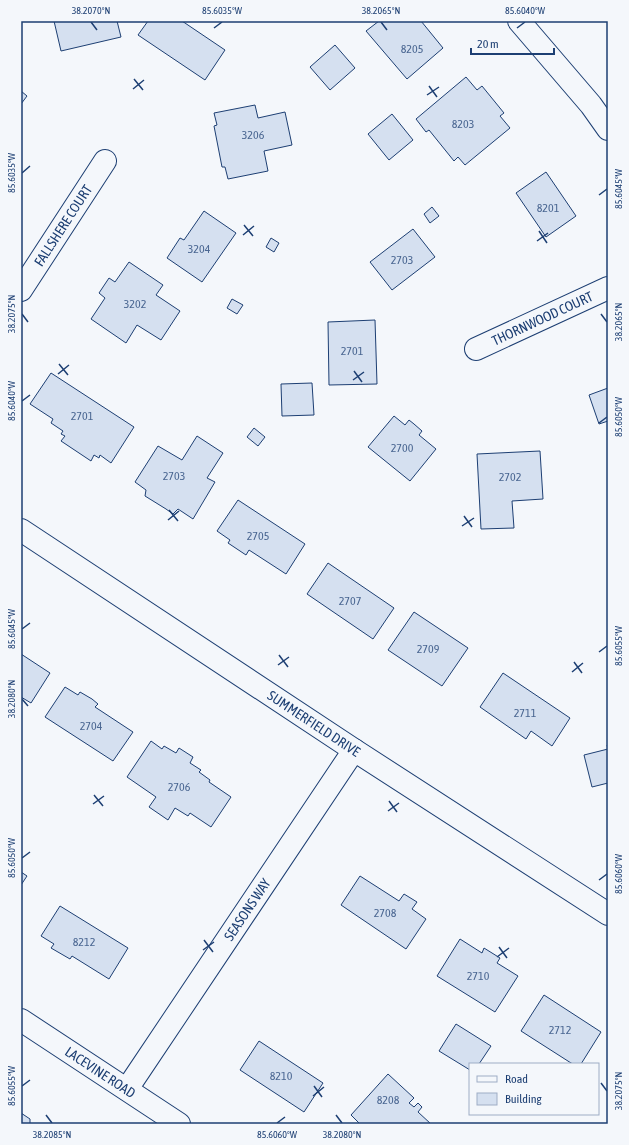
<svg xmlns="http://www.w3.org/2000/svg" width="629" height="1145" font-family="'Asap Condensed',sans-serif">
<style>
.building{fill:#d5e0f0;stroke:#1d3f73}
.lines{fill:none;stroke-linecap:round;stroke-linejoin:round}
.minor-casing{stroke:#1d3f73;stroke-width:24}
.minor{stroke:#f4f7fb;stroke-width:22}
.ticks{fill:none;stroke:#1d3f73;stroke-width:1.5}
.labels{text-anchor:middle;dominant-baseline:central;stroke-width:3;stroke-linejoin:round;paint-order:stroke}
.number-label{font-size:12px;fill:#4b6792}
.street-label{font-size:14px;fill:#1d3f73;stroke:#f4f7fb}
.neatline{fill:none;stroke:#1d3f73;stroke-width:1.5}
.ticks-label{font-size:10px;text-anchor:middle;fill:#1d3f73}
</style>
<rect width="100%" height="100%" fill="#f4f7fb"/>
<g class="building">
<path d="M 54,21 L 117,21 L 121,37 L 61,51 Z"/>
<path d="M 148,21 L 182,21 L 225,50 L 205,80 L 138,35 Z"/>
<path d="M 379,21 L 421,21 L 443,48 L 407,79 L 366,31 Z"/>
<path d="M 335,45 L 355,68 L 330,90 L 310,67 Z"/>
<path d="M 466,77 L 477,90 L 482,86 L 504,113 L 500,116 L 510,128 L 465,165 L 458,157 L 454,161 L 429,130 L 426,132 L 416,119 Z"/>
<path d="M 21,91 L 27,96 L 21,104 Z"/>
<path d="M 255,105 L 258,118 L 285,112 L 292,145 L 264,151 L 268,171 L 228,179 L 225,167 L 222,167 L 214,126 L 217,125 L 214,113 Z"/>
<path d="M 392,114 L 413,140 L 389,160 L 368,134 Z"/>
<path d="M 546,172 L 576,216 L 546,237 L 516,193 Z"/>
<path d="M 432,207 L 439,216 L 430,223 L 424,214 Z"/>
<path d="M 204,211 L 236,233 L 202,282 L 167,258 L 180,238 L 184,240 Z"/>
<path d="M 413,229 L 435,257 L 392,290 L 370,262 Z"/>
<path d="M 271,238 L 279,243 L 274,252 L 266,247 Z"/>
<path d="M 129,262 L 163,285 L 156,295 L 180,311 L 161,340 L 137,325 L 126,343 L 91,319 L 105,298 L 99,293 L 109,278 L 115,282 Z"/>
<path d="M 232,299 L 243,305 L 237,314 L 227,308 Z"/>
<path d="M 375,320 L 377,384 L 329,385 L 328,322 Z"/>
<path d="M 51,373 L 134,427 L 111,463 L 100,455 L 99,458 L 94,455 L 91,461 L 61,441 L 65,436 L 61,434 L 63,431 L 51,423 L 53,419 L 30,404 Z"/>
<path d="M 312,383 L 314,415 L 282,416 L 281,384 Z"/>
<path d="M 608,388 L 608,421 L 599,424 L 589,395 Z"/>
<path d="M 394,416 L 405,425 L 409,420 L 414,424 L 422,431 L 419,435 L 436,449 L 410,481 L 368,447 Z"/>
<path d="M 254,428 L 265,437 L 258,446 L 247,437 Z"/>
<path d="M 197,436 L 223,453 L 207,478 L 215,482 L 193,519 L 178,509 L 173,514 L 166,509 L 145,496 L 146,490 L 135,482 L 158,446 L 182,460 Z"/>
<path d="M 540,451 L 543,499 L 512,501 L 514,528 L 481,529 L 477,454 Z"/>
<path d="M 238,500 L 305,544 L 286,574 L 249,550 L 246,555 L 228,543 L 230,540 L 217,531 Z"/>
<path d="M 328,563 L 394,608 L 373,639 L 307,594 Z"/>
<path d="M 414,612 L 468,648 L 442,686 L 388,650 Z"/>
<path d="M 21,654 L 50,673 L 31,703 L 21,697 Z"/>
<path d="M 503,673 L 570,718 L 552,746 L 531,731 L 526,739 L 480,707 Z"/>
<path d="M 65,687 L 78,695 L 80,692 L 92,699 L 98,704 L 95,707 L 133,732 L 113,761 L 45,717 Z"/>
<path d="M 151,741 L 162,749 L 164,746 L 176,753 L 179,748 L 193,757 L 190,763 L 201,770 L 199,772 L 210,780 L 209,782 L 231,797 L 211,827 L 190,813 L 188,816 L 175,808 L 168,820 L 149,807 L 156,797 L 127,777 Z"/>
<path d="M 607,745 L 608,745 L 608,783 L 592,787 L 584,755 L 608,749 Z"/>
<path d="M 21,872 L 27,876 L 21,885 Z"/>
<path d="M 360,876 L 399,901 L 404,894 L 417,902 L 412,909 L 426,919 L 406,949 L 341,905 Z"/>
<path d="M 60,906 L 128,948 L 109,979 L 72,956 L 70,959 L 51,948 L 54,944 L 41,936 Z"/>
<path d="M 460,939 L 482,953 L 484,948 L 500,958 L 497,963 L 518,976 L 495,1012 L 437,976 Z"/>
<path d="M 544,995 L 601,1032 L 581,1064 L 573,1064 L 571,1063 L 521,1031 Z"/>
<path d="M 456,1024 L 491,1046 L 479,1064 L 470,1064 L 470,1070 L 439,1051 Z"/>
<path d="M 259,1041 L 323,1083 L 304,1112 L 240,1070 Z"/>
<path d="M 388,1074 L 414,1098 L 409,1103 L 414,1107 L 418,1103 L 422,1107 L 418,1112 L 431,1124 L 360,1124 L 351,1115 Z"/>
<path d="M 21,1113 L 30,1119 L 30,1124 L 21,1124 Z"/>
</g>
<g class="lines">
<g class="minor-casing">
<g id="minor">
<path d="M 519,21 L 591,105 L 608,129"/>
<path id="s1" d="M 21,290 L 105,161"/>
<path id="s2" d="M 476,349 L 608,288"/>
<path id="s3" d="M 21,530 L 354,750 L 608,914"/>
<path id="s4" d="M 21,1020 L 179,1124"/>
<path id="s5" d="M 127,1089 L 354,750"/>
</g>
</g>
<use href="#minor" class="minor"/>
</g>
<path class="ticks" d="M 91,22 L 97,30M 381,22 L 387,30M 214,28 L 222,22M 517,28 L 525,22M 134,79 L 143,90M 429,86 L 437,97M 133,89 L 144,80M 427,95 L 439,87M 22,173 L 30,166M 599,195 L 607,189M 244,225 L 253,236M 539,231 L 547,243M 243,235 L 254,226M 537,241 L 548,233M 22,314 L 28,322M 601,314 L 607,322M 59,364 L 68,375M 354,371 L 362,382M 58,374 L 69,365M 353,380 L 364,372M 22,401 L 30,395M 599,423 L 607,417M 169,510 L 178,521M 464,516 L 472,527M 168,520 L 179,511M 462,526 L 474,518M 22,629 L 30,623M 599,652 L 607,646M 279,655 L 288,667M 574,662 L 582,673M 278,665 L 289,657M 572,672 L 583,663M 22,699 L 28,706M 94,795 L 103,806M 389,801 L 397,812M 93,804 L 104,796M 388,811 L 399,803M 22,858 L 30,852M 599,880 L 607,874M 204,940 L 213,952M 499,947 L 507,958M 203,950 L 214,942M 497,957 L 509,948M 601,1083 L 607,1091M 22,1086 L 30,1080M 314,1086 L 322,1097M 313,1096 L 324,1087M 46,1115 L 52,1123M 336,1115 L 342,1123M 277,1123 L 285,1117"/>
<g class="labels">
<g class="number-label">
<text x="412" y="49">8205</text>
<text x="463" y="124">8203</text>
<text x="253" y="135">3206</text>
<text x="548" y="208">8201</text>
<text x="199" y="249">3204</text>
<text x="402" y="260">2703</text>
<text x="135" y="304">3202</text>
<text x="352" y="351">2701</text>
<text x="82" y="416">2701</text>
<text x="402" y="448">2700</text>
<text x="174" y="476">2703</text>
<text x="510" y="477">2702</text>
<text x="258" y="536">2705</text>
<text x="350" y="601">2707</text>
<text x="428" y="649">2709</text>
<text x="525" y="713">2711</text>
<text x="91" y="726">2704</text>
<text x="179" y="787">2706</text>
<text x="385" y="913">2708</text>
<text x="84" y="942">8212</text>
<text x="478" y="976">2710</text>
<text x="560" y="1030">2712</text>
<text x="281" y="1076">8210</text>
<text x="388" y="1100">8208</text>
</g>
<g class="street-label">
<text stroke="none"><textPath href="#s1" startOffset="77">FALLSHERE COURT</textPath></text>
<text stroke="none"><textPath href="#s2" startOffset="73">THORNWOOD COURT</textPath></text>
<text stroke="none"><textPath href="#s3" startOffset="351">SUMMERFIELD DRIVE</textPath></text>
<text stroke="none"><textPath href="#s5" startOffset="216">SEASONS WAY</textPath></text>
<text stroke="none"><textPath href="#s4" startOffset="95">LACEVINE ROAD</textPath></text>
</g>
</g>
<rect width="629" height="1145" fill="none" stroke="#f4f7fb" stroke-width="44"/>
<rect x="469" y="1063" width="130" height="52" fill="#f4f7fb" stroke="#9eadc5"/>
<rect x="477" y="1076" width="20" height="6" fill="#f4f7fb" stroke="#9eadc5"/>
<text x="505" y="1083" font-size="12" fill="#1d3f73">Road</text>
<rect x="477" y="1093" width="20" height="12" fill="#d5e0f0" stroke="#9eadc5"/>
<text x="505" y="1103" font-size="12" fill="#1d3f73">Building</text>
<path d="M471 48v6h83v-6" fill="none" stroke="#1d3f73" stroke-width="2"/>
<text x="477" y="48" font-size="12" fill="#1d3f73" stroke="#f4f7fb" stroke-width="3" paint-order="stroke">20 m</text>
<rect x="22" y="22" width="585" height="1101" class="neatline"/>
<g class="ticks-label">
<text x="91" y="14">38.2070°N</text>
<text x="222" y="14">85.6035°W</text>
<text x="381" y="14">38.2065°N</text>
<text x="525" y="14">85.6040°W</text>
<text transform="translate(11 173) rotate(-90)" y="4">85.6035°W</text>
<text transform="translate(618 189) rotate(-90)" y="4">85.6045°W</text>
<text transform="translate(11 314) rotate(-90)" y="4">38.2075°N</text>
<text transform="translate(618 322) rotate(-90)" y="4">38.2065°N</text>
<text transform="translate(11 401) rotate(-90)" y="4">85.6040°W</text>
<text transform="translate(618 417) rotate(-90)" y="4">85.6050°W</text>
<text transform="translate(11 629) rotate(-90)" y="4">85.6045°W</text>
<text transform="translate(618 646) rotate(-90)" y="4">85.6055°W</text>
<text transform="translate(11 699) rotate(-90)" y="4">38.2080°N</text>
<text transform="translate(11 858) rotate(-90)" y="4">85.6050°W</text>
<text transform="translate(618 874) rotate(-90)" y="4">85.6060°W</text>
<text transform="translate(11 1086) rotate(-90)" y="4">85.6055°W</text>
<text transform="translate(618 1091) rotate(-90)" y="4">38.2075°N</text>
<text x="52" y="1138">38.2085°N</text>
<text x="277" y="1138">85.6060°W</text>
<text x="342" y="1138">38.2080°N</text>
</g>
</svg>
